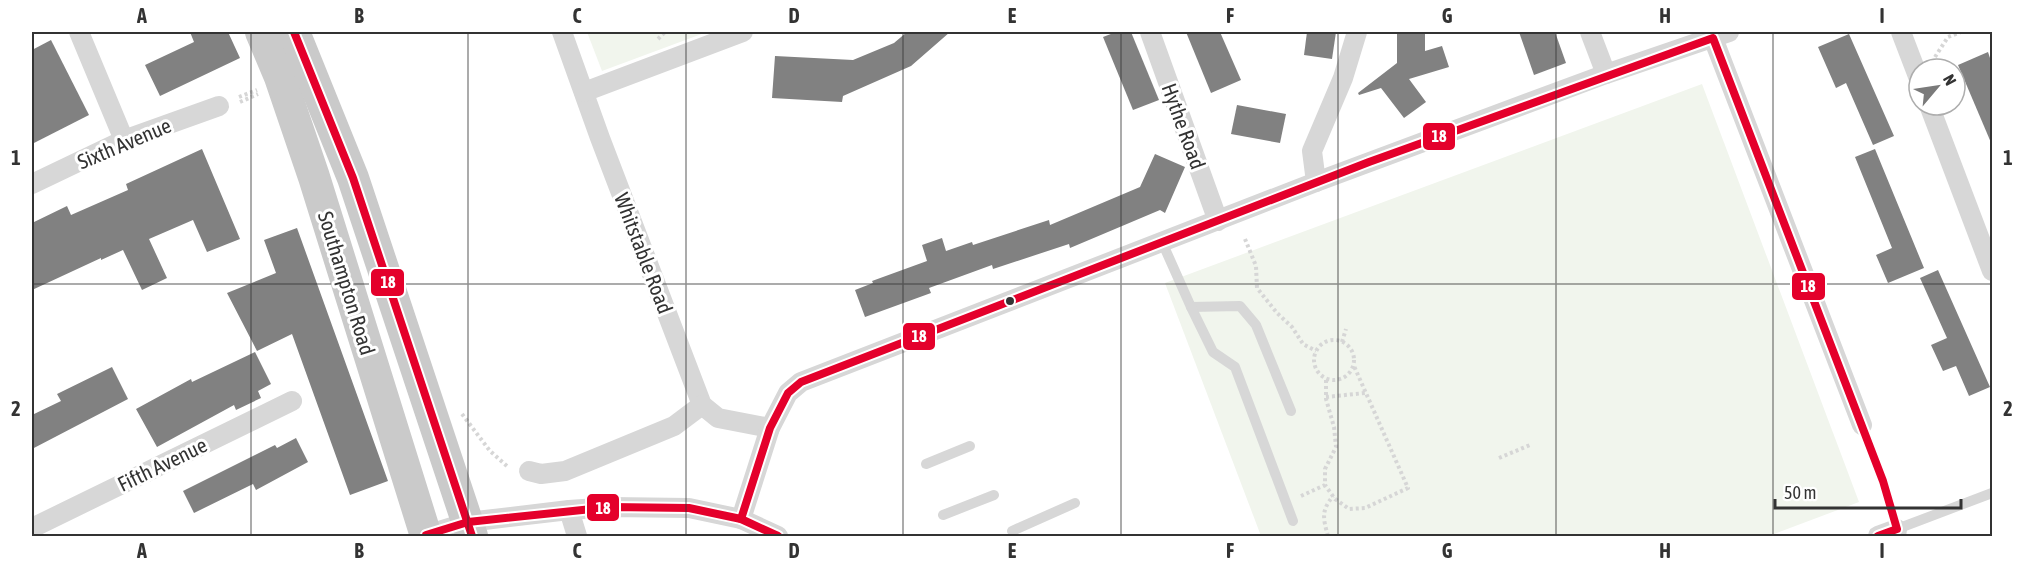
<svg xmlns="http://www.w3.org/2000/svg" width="2024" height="568" font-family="'Asap Condensed',sans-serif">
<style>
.green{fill:#f1f5ed}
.building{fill:#818181}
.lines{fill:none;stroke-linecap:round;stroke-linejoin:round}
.path{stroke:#d6d6d6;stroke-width:4;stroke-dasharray:3 3;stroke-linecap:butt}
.service{stroke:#d7d7d7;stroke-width:10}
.minor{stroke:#d7d7d7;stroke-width:20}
.primary{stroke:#cacaca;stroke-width:32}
.bus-1-casing{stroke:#fff;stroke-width:12}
.bus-1{stroke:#e4002b;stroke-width:8}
.grid{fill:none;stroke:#333;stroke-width:1.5;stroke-opacity:0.55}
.bus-dot{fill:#333;stroke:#fff;stroke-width:2}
.labels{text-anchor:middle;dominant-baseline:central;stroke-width:6;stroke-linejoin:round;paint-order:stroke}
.street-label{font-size:21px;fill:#333;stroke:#fff}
.line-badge{stroke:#fff;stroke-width:2}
.badge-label{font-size:16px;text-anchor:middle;font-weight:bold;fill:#fff}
.neatline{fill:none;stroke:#333;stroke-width:2}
.grid-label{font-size:20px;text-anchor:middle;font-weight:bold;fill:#333}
</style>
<rect width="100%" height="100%" fill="#fff"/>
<g class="green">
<path d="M 587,32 L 707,32 L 602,71 Z"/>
<path d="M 1702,84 L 1859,502 L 1769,536 L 1261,536 L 1165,283 Z"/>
</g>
<g class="building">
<path d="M 190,32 L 228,32 L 240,58 L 160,96 L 145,65 L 194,42 Z"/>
<path d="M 907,32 L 950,32 L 911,66 L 843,96 L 842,102 L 772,98 L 775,56 L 853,60 L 894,43 Z"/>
<path d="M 1116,32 L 1131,32 L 1159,100 L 1133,110 L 1103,37 Z"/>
<path d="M 1186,32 L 1220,32 L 1241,80 L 1211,93 Z"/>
<path d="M 1307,32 L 1336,32 L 1332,59 L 1304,55 Z"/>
<path d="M 1397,32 L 1425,32 L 1425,51 L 1442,46 L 1449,67 L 1409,79 L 1426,102 L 1404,118 L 1381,88 L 1359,95 L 1358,93 L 1397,63 Z"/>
<path d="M 1519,32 L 1555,32 L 1566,63 L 1534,75 Z"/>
<path d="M 1849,34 L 1894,136 L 1873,145 L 1846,83 L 1836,88 L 1818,47 Z"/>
<path d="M 51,40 L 89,115 L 32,144 L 32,50 Z"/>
<path d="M 1988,52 L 1992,64 L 1992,145 L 1958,65 Z"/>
<path d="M 1237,105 L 1286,114 L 1280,143 L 1231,134 Z"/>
<path d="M 202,149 L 240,239 L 207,252 L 193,220 L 149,239 L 167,278 L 142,290 L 123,250 L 101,260 L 101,258 L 32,290 L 32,223 L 67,206 L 71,215 L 128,190 L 126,184 Z"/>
<path d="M 1875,149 L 1924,268 L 1888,283 L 1876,255 L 1892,248 L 1855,157 Z"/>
<path d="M 1155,154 L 1185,167 L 1165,213 L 1160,210 L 1070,248 L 1069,244 L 993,269 L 992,265 L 929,288 L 931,293 L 865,317 L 855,290 L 873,283 L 872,281 L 927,261 L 922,245 L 942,238 L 946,251 L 972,242 L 973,245 L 1049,220 L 1050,225 L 1140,187 Z"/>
<path d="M 297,228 L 388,481 L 350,495 L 292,334 L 257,351 L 227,293 L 276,273 L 264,240 Z"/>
<path d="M 1938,270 L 1990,387 L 1969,396 L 1956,366 L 1943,371 L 1931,345 L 1947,338 L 1920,278 Z"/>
<path d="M 255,352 L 271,384 L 258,391 L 261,398 L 236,410 L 234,405 L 157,447 L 136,409 L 191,379 L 192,382 Z"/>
<path d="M 112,367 L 128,399 L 32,449 L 32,415 L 61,401 L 57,394 Z"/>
<path d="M 296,438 L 308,462 L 256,490 L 253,484 L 194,513 L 183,491 L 275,445 L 277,448 Z"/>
</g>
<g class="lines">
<g class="path">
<path d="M 658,39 L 665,32"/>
<path d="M 1935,57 L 1948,37 L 1961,32"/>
<path d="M 239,97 L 257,90"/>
<path d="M 240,102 L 258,94"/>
<path d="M 1245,239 L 1256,266 L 1257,288 L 1277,313 L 1292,327 L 1303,344 L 1316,351"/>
<circle cx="1334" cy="360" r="20"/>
<path d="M 1342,342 L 1346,329"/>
<path d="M 1326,380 L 1326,399 L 1334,427 L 1336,447 L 1325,469 L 1325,485 L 1335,499 L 1349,509 L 1365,508 L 1408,488 L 1354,366"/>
<path d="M 1326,397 L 1365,393"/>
<path d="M 462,414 L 490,451 L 508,467"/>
<path d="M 1499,458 L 1530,445"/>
<path d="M 1301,496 L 1325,485"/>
<path d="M 1328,536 C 1323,518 1321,511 1333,496"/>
</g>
<g class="service">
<path d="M 1162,242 L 1191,307 L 1240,306 L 1256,325 L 1291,411"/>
<path d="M 1191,307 L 1213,352 L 1235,367 L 1293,521"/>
<path d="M 1862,425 L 1883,481 L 1897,529 L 1992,493"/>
<path d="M 926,464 L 970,446"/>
<path d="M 943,515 L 994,495"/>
<path d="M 1012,531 L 1075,503"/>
</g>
<g class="minor">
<path d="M 79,32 L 124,140"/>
<path d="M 562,32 L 600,138 L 702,405 L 718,418 L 770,428"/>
<path d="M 1150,32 L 1218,221"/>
<path d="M 1590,32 L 1606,74"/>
<path d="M 1901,32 L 1919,79"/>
<path d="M 1713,38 L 1862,425"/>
<path d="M 584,92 L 743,32"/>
<path d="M 1929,105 L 1992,271"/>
<path d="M 1316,182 L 1312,151 L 1343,78 L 1357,32"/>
<path d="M 32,184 L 124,140 L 219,106"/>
<path d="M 529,471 L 541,474 L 565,471 L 674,426 L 702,405"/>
<path d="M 569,510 L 577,536"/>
<path d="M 741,519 L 770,428 L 788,393 L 801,382 L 1316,182 L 1606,74 L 1729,32"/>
<path d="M 32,528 L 292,401"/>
<path d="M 426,535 L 468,522 L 569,510 L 611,507 L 689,508 L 741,519 L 778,536"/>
<path d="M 1878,536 L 1897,529 L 1896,536"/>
</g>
<g class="primary">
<path d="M 261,32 L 280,77 L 314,177 L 426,536"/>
<path d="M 294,32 L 353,178 L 472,536"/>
</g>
<g class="bus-1-casing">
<g id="bus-1">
<path d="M 294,32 L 353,178 L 472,536"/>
<path d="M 741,519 L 770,428 L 788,393 L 801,382 L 1369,162 L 1713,38 L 1883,481 L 1897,529 L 1878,536"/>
<path d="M 426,535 L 468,522 L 611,507 L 689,508 L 741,519 L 778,536"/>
</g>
</g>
<use href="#bus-1" class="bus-1"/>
</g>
<path class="grid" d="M 251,32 L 251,536M 468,32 L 468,536M 686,32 L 686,536M 903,32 L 903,536M 1121,32 L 1121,536M 1338,32 L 1338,536M 1556,32 L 1556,536M 1773,32 L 1773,536M 32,284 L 1992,284"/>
<circle class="bus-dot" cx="1010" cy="301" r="5"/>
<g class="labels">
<g class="street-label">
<text transform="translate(1184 126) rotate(70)">Hythe Road</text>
<text transform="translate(124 143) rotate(-23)">Sixth Avenue</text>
<text transform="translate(644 253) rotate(69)">Whitstable Road</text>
<text transform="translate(347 283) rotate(73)">Southampton Road</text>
<text transform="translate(162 464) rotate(-26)">Fifth Avenue</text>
</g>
</g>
<g class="line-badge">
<rect x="1422" y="122" width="34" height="29" rx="6" fill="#e4002b"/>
<rect x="370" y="268" width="35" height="29" rx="6" fill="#e4002b"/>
<rect x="1791" y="272" width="35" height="29" rx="6" fill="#e4002b"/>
<rect x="902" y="322" width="34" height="29" rx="6" fill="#e4002b"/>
<rect x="586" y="493" width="34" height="29" rx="6" fill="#e4002b"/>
</g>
<g class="badge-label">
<text x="1439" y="142">18</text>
<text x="388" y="288">18</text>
<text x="1808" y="292">18</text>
<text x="919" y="342">18</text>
<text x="603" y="514">18</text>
</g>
<rect width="2024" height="568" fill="none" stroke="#ffffff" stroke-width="66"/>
<g transform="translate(1937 87) rotate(61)"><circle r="28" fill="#ffffff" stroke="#adadad" stroke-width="1.5"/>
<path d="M0-4.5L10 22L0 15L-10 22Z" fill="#7a7a7a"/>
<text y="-9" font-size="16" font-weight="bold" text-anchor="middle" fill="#333333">N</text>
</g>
<path d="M1775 499v9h186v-9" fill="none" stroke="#333333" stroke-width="3"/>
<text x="1784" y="499" font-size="18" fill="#333333" stroke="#ffffff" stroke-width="4.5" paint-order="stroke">50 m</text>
<rect x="33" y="33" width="1958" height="502" class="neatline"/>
<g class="grid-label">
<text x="142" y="23">A</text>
<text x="359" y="23">B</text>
<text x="577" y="23">C</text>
<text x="794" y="23">D</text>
<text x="1012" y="23">E</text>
<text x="1230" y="23">F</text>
<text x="1447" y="23">G</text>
<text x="1665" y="23">H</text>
<text x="1882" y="23">I</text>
<text x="16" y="165">1</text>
<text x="2008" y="165">1</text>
<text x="16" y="416">2</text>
<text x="2008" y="416">2</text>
<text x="142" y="558">A</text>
<text x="359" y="558">B</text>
<text x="577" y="558">C</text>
<text x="794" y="558">D</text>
<text x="1012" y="558">E</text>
<text x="1230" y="558">F</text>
<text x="1447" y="558">G</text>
<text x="1665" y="558">H</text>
<text x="1882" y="558">I</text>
</g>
</svg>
